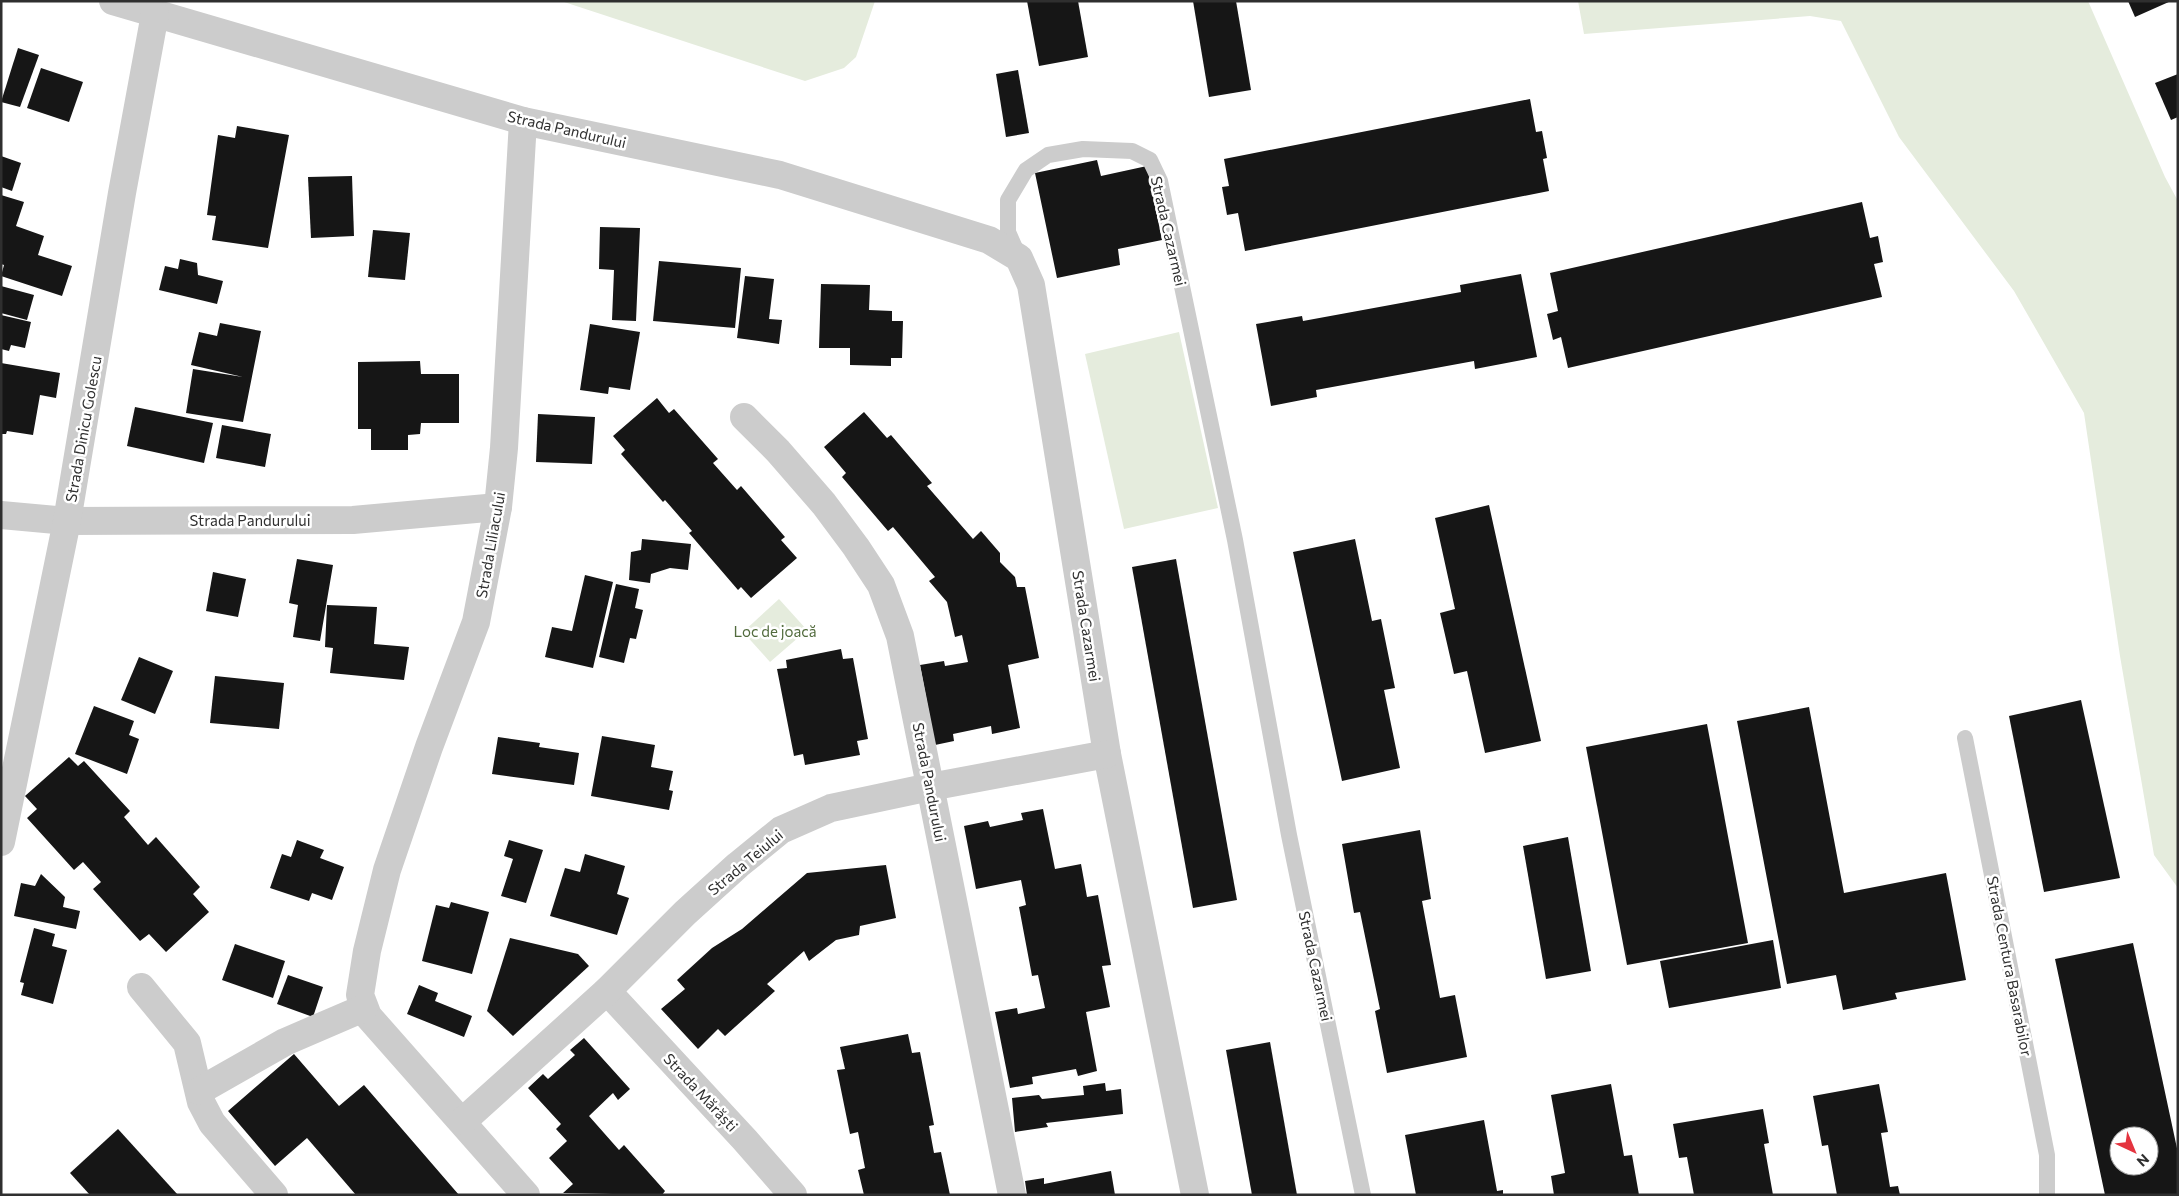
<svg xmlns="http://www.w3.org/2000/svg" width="2179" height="1196" font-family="Commissioner,sans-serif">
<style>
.green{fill:#e5ecdd}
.building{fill:#161616;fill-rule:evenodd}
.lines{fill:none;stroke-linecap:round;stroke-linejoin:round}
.service{stroke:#ccc;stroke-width:16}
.minor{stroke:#ccc;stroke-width:28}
.labels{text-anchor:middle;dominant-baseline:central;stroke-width:5;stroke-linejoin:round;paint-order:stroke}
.street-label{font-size:15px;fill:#2f2f2f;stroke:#fff}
.park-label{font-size:15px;fill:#526b3d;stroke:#fff}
</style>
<rect width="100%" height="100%" fill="#fff"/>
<g class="green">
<path d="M 561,1 L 875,1 L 856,57 L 844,68 L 805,81 Z"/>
<path d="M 1578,1 L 2088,1 L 2165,177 L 2178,201 L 2178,888 L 2154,855 L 2120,656 L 2084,413 L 2014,291 L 1899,137 L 1841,21 L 1810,16 L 1584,34 Z"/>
<path d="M 1179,332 L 1218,508 L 1124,529 L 1085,354 Z"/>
<path d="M 779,599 L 807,630 L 770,662 L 743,632 Z"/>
</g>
<g class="building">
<path d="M 1027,1 L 1078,1 L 1088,57 L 1039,66 Z"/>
<path d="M 1193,1 L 1236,1 L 1251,90 L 1209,97 Z"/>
<path d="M 2128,1 L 2171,1 L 2135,17 Z"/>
<path d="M 18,48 L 39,55 L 20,107 L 1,102 Z"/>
<path d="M 41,68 L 83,82 L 69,122 L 27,108 Z"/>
<path d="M 1018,70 L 1029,133 L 1006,137 L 996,74 Z"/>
<path d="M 2178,74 L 2178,117 L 2171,120 L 2155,83 Z"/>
<path d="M 1530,99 L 1536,132 L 1542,131 L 1547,158 L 1543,159 L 1549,191 L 1245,251 L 1238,213 L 1227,215 L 1222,187 L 1229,186 L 1224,159 Z"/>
<path d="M 237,126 L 289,135 L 268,248 L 212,240 L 216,216 L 207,215 L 218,135 L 235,138 Z"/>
<path d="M 1,156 L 21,163 L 12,191 L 1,187 Z"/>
<path d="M 1097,160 L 1101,176 L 1147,166 L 1162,240 L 1118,249 L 1120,265 L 1057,278 L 1035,173 Z"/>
<path d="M 352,176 L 354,236 L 311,238 L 308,177 Z"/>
<path d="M 1,195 L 24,202 L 16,226 L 44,236 L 38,255 L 72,266 L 62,296 L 1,276 L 4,265 L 1,264 Z"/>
<path d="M 1862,202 L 1870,238 L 1878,236 L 1883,262 L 1874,264 L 1882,297 L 1568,368 L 1561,337 L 1553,340 L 1547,314 L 1558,311 L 1550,273 Z"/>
<path d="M 600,227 L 640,228 L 636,321 L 612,320 L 614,270 L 599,269 Z"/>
<path d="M 373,230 L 410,233 L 405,280 L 368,277 Z"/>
<path d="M 180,259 L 197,263 L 198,275 L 223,281 L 217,304 L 159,290 L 165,266 L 178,269 Z"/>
<path d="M 659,261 L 741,268 L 735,328 L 653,321 Z"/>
<path d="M 1521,274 L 1537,357 L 1475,369 L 1474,361 L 1316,390 L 1317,397 L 1271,406 L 1256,324 L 1302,316 L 1303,321 L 1461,292 L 1460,285 Z"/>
<path d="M 745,276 L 774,279 L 769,319 L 782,320 L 779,344 L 737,338 Z"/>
<path d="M 821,284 L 870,285 L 869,310 L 892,311 L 892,321 L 903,321 L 902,358 L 891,358 L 891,366 L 850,365 L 850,348 L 819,348 Z"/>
<path d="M 1,286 L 34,295 L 27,320 L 1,313 Z"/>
<path d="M 1,315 L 31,322 L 25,348 L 11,345 L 9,351 L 1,349 Z"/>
<path d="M 220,323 L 261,331 L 243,422 L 186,413 L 193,369 L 243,377 L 191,365 L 199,332 L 217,336 Z"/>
<path d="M 590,324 L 640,332 L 630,390 L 609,387 L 608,394 L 580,390 Z"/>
<path d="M 420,361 L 421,374 L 459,374 L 459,423 L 421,423 L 420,434 L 408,435 L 408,450 L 371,450 L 371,429 L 358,429 L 358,362 Z"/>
<path d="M 1,363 L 60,373 L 56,398 L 40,395 L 33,435 L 7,431 L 6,434 L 1,434 Z"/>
<path d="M 657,398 L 669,413 L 674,409 L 718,459 L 713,463 L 737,490 L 741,486 L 785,537 L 781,540 L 797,558 L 751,598 L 741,587 L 738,590 L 689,533 L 692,531 L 665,500 L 663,502 L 621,454 L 625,450 L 613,436 Z"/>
<path d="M 135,407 L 213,423 L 204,463 L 127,446 Z"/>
<path d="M 864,412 L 887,438 L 891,435 L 932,483 L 927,486 L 973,539 L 981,531 L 1000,553 L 1000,562 L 1015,577 L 1017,587 L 1025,587 L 1039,658 L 1008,665 L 1020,728 L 992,734 L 991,726 L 953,734 L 954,741 L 935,745 L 920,665 L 944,661 L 945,666 L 968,662 L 962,635 L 955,637 L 947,602 L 929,581 L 935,577 L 893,527 L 888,531 L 842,477 L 846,473 L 824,447 Z"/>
<path d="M 538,414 L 595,417 L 592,464 L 536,462 Z"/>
<path d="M 222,425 L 271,434 L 265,467 L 216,458 Z"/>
<path d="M 1489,505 L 1541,741 L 1485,753 L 1467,671 L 1454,674 L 1440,613 L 1455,609 L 1435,518 Z"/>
<path d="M 642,539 L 691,544 L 688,570 L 670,568 L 651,574 L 650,583 L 629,580 L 631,552 L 641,550 Z"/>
<path d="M 1355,539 L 1372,621 L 1381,619 L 1395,688 L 1384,690 L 1400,768 L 1342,781 L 1293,552 Z"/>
<path d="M 297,559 L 333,565 L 320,641 L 293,637 L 298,605 L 289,603 Z"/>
<path d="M 1176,559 L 1237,900 L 1193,908 L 1132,567 Z"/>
<path d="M 213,572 L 246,579 L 238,617 L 206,611 Z"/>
<path d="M 585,575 L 613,582 L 593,668 L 545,657 L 552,627 L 572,631 Z"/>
<path d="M 616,584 L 639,589 L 635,608 L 643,610 L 636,639 L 630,638 L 624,663 L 599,657 Z"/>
<path d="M 327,605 L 377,607 L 374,644 L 409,647 L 404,680 L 330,673 L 333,648 L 325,647 Z"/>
<path d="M 841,649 L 843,659 L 853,658 L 868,739 L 857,741 L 860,755 L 805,765 L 803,754 L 794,756 L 777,669 L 787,668 L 786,660 Z"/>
<path d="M 139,657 L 173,671 L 155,714 L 121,700 Z"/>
<path d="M 215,676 L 284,683 L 279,729 L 210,723 Z"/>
<path d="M 2081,700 L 2120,878 L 2044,892 L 2009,716 Z"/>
<path d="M 94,706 L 134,721 L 129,735 L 139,739 L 127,774 L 75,754 Z"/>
<path d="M 1809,707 L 1844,893 L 1946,873 L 1966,980 L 1895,993 L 1897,999 L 1843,1010 L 1836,975 L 1787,984 L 1737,721 Z"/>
<path d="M 1707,724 L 1748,943 L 1627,965 L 1586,747 Z"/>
<path d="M 602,736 L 655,745 L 651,767 L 673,771 L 669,790 L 673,791 L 669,810 L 591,796 Z"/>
<path d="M 498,737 L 540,743 L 539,747 L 579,753 L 574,785 L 492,774 Z"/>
<path d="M 69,757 L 78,766 L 84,761 L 130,811 L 124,817 L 148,845 L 156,837 L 200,887 L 193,894 L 209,912 L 166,952 L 149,934 L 140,941 L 93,889 L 101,882 L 83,862 L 74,870 L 27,818 L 37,809 L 25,796 Z"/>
<path d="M 1043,809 L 1055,869 L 1081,864 L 1087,897 L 1098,895 L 1111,965 L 1102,966 L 1110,1007 L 1086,1012 L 1097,1071 L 1078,1076 L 1076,1069 L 1032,1077 L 1033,1084 L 1010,1088 L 995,1012 L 1017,1008 L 1018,1014 L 1045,1008 L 1038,975 L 1032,976 L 1019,907 L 1026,905 L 1021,880 L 976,889 L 964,826 L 988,821 L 990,827 L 1023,820 L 1021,813 Z"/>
<path d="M 1420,830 L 1431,899 L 1422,901 L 1440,998 L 1455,995 L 1467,1057 L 1387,1073 L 1375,1011 L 1380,1009 L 1360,912 L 1354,913 L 1342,844 Z"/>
<path d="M 1568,837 L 1591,971 L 1546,979 L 1523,846 Z"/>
<path d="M 297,840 L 324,850 L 320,858 L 344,867 L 332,900 L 312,893 L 309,901 L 270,888 L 282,854 L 291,857 Z"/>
<path d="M 509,840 L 543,850 L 526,903 L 501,896 L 513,859 L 504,856 Z"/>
<path d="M 585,854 L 625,866 L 617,894 L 629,898 L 617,935 L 550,916 L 565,868 L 580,872 Z"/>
<path d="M 886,865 L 896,918 L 860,926 L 859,935 L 836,940 L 809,961 L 804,951 L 767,984 L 775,991 L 725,1036 L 718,1029 L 698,1049 L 661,1009 L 685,989 L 677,980 L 712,948 L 742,929 L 807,873 Z"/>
<path d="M 41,874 L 65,897 L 63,907 L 80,911 L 76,929 L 14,916 L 21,883 L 35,886 Z"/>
<path d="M 451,902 L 489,912 L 472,974 L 422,961 L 436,905 L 449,908 Z"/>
<path d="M 34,928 L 55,934 L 52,946 L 67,950 L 53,1004 L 21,995 L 24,983 L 20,982 Z"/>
<path d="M 510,938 L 578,954 L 589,966 L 513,1036 L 487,1011 Z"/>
<path d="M 1773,940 L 1781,988 L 1669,1008 L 1660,961 Z"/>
<path d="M 2133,943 L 2178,1153 L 2178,1195 L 2105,1195 L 2055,959 ZM 2119,1136 L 2149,1136 L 2149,1166 L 2119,1166 Z"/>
<path d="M 235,944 L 285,961 L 273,998 L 222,980 Z"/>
<path d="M 288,975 L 323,987 L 313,1017 L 277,1004 Z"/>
<path d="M 419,985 L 438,993 L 435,1001 L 472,1016 L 464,1037 L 407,1014 Z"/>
<path d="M 908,1034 L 912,1053 L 920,1052 L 934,1125 L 929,1126 L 934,1153 L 941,1152 L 950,1195 L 864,1195 L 858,1170 L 865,1168 L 858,1132 L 850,1134 L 837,1070 L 845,1069 L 840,1047 Z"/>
<path d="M 584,1038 L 630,1089 L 618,1100 L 613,1093 L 589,1116 L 619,1150 L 624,1145 L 665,1191 L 662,1195 L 563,1193 L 573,1184 L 549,1158 L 567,1141 L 556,1129 L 561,1124 L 528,1088 L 543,1074 L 548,1079 L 575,1055 L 570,1050 Z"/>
<path d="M 1270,1042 L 1297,1195 L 1252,1195 L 1226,1050 Z"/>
<path d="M 294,1054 L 339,1106 L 364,1085 L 459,1195 L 356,1195 L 307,1138 L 275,1166 L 228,1111 Z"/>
<path d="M 1105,1083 L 1106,1091 L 1121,1089 L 1123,1114 L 1046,1123 L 1048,1127 L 1015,1132 L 1012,1098 L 1039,1095 L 1042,1099 L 1084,1095 L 1083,1086 Z"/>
<path d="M 1611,1084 L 1624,1156 L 1632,1155 L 1639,1195 L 1554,1195 L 1551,1176 L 1565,1173 L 1551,1095 Z"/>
<path d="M 1879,1084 L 1888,1132 L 1881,1133 L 1890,1187 L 1898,1186 L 1900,1195 L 1837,1195 L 1828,1145 L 1822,1146 L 1813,1096 Z"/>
<path d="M 1763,1109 L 1769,1143 L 1764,1144 L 1773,1195 L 1694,1195 L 1687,1157 L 1679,1158 L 1673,1124 Z"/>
<path d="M 1484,1120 L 1497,1191 L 1503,1190 L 1503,1195 L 1416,1195 L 1405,1135 Z"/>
<path d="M 118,1129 L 178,1195 L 90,1195 L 70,1173 Z"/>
<path d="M 1111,1171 L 1115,1195 L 1027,1195 L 1025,1181 L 1044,1178 L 1044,1184 Z"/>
</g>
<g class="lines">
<g class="service">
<path d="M 1019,257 L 1008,232 L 1008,200 L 1026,170 L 1048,155 L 1083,149 L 1132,151 L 1150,160 L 1160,181 L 1235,540 L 1289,835 L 1363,1195"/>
<path d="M 1965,738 L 2047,1155 L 2047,1195"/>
</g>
<g class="minor">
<path d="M 113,1 L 523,121 L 780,175 L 989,240 L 1019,258 L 1031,285 L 1107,754 L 1195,1195"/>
<path d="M 523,121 L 504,448 L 498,507 L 476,622 L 429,747 L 387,870 L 367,951 L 360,995 L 368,1016 L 526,1195"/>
<path d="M 744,417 L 778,451 L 824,504 L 856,547 L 881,585 L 900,636 L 1012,1195"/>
<path d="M 1,515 L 67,521 L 353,520 L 498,507"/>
<path d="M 1,842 L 67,521 L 122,193 L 155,14"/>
<path d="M 141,987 L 187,1043 L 201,1102 L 212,1123 L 274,1195"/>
<path d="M 607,991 L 745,1140 L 793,1195"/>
<path d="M 199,1091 L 285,1042 L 364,1008"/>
<path d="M 463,1121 L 607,991 L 685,913 L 738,865 L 781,830 L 831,808 L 930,787 L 1107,754"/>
</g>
</g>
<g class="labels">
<g class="street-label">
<text transform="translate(567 129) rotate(13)">Strada Pandurului</text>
<text transform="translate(1169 231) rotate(77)">Strada Cazarmei</text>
<text transform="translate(83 429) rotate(-80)">Strada Dinicu Golescu</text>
<text x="250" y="520">Strada Pandurului</text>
<text transform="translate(490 545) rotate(-80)">Strada Liliacului</text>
<text transform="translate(1087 626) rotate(81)">Strada Cazarmei</text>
<text transform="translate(930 782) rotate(79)">Strada Pandurului</text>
<text transform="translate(745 862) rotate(-40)">Strada Teiului</text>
<text transform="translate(1316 966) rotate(78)">Strada Cazarmei</text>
<text transform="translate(2010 966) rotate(79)">Strada Centura Basarabilor</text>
<text transform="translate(701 1092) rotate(47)">Strada Mărăști</text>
</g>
<g class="park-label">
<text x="775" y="631">Loc de joacă</text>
</g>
</g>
<rect width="2179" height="1196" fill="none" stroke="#2f2f2f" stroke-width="5"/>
<g transform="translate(2134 1151) rotate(136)"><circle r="24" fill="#ffffff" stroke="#acacac"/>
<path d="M0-4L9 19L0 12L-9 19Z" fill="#e4343f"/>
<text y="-8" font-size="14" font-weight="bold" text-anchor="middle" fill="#2f2f2f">N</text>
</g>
</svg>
